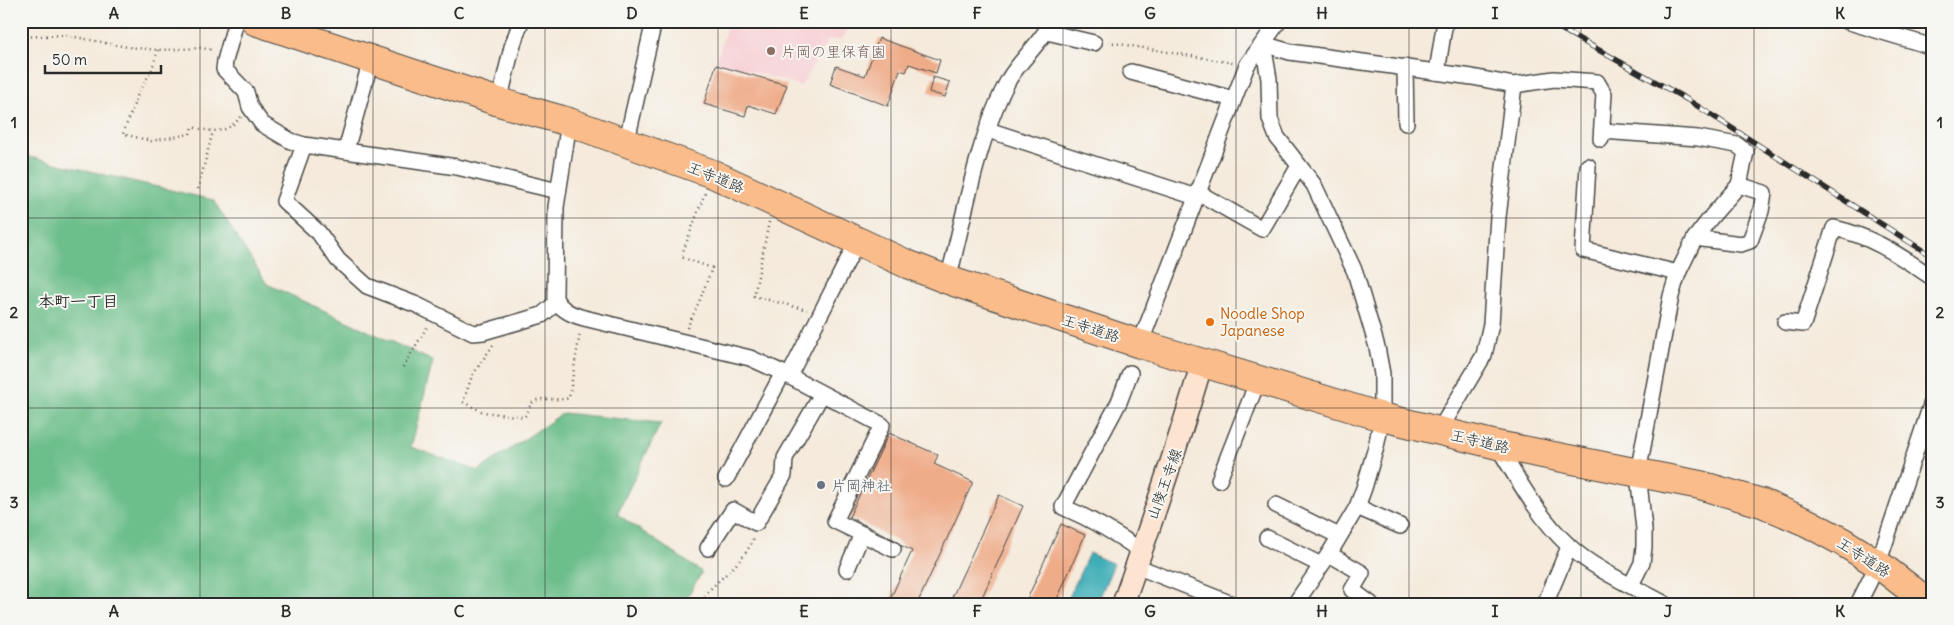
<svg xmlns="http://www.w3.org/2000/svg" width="1954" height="625" font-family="Delius,'Klee One',sans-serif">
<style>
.built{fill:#f7cfd4}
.forest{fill:#6cbe8a;stroke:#4c745a}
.water{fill:#3cadb7;stroke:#346c71}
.building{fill:#efac89}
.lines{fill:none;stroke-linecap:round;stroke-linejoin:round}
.street-casing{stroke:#494845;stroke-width:18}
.secondary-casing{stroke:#494845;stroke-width:24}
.highway-casing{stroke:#494845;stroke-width:30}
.path{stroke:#494845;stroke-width:2.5;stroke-dasharray:1 4;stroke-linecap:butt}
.street{stroke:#fff;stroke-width:15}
.secondary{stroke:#fde4d0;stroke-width:21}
.highway{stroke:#f9bc8a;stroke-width:28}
.rail-casing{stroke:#2b2b2b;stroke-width:5.5}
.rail{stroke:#f6f6f2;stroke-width:4;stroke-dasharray:11;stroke-linecap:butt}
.grid{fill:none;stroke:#2b2b2b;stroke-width:1;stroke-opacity:0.55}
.education-dot{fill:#8d6e63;stroke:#f6f6f2;stroke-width:2}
.food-dot{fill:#e8710a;stroke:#f6f6f2;stroke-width:2}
.worship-dot{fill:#6b7280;stroke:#f6f6f2;stroke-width:2}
.labels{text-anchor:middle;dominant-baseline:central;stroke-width:4;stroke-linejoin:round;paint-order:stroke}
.education-label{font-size:15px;fill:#785e54;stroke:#f6f6f2;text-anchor:start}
.street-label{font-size:15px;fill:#2b2b2b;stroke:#f6f6f2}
.food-label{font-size:15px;fill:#c56008;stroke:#f6f6f2;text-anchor:start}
.worship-label{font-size:15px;fill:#5b616d;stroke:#f6f6f2;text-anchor:start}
.neighbourhood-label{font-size:16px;font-weight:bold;fill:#2b2b2b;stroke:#f6f6f2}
.neatline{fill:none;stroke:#2b2b2b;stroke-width:2}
.grid-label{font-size:16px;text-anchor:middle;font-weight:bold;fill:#2b2b2b}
</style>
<rect width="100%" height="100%" fill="#f6f6f2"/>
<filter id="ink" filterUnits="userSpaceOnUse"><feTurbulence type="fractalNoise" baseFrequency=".02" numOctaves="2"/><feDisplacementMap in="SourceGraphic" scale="10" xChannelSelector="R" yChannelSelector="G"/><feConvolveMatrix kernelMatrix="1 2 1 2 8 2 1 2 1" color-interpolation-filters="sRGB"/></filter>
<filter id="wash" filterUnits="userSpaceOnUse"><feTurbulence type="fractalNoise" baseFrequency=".0096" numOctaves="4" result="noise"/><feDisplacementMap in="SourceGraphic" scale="20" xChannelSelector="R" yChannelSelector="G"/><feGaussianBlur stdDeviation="1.12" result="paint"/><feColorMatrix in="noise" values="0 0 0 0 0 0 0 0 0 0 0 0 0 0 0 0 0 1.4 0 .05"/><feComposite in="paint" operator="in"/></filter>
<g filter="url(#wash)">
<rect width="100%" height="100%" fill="#f5eadb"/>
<path class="built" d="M 729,21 L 852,21 L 842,39 L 828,40 L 801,86 L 716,61 Z"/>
<path class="forest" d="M 21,155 L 213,200 L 267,284 L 433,361 L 411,447 L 478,471 L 563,413 L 661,423 L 617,514 L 702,572 L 683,604 L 21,604 Z"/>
<path class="water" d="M 1089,553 L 1114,564 L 1097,604 L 1066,604 Z"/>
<g id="blocks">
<g class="building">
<path d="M 879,38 L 940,60 L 936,73 L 909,64 L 906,72 L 900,70 L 888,106 L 830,84 L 836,66 L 865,76 Z"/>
<path d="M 716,65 L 787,85 L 776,114 L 748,105 L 745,116 L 704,104 Z"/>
<path d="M 933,77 L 950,82 L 945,97 L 929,92 Z"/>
<path d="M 889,433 L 938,455 L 934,464 L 973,482 L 917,604 L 888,604 L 912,551 L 902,546 L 897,541 L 849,517 Z"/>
<path d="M 999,495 L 1023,506 L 979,604 L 949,604 Z"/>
<path d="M 1061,524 L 1085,535 L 1055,604 L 1025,604 Z"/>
</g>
</g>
</g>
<g filter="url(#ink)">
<use href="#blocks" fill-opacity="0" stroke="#494845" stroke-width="1"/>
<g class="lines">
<g class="street-casing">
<g id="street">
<path d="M 236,21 L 225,61 L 224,69 L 246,92 L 250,107 L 262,124 L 291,141 L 304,145 L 457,167 L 558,191"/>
<path d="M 1846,21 L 1933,47"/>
<path d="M 1047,32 L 1094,43"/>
<path d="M 1405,67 L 1406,123"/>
<path d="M 1131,72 L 1233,99"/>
<path d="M 1437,72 L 1445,21"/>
<path d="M 499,102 L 512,47 L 521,21"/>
<path d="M 569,122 L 556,207 L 555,298 C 560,309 572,315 584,318 L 750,358 L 783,373 L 882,425 L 835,521 L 893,549"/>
<path d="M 988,130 L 1196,197"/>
<path d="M 1602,131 L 1698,138 L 1737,145 L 1746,152 L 1739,185 L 1712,216 L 1695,238 L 1678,273 L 1671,296 L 1638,473 L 1644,529 L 1644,547 L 1642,563 L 1631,585"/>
<path d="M 626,144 L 654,21"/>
<path d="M 304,145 L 284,201 L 319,233 L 338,260 L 367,286 L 417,305 L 473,333 L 483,332 L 542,315 L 557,302"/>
<path d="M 346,150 L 371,60"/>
<path d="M 1588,166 L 1583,250 L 1678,273"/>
<path d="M 1197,192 L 1262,229 L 1299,166"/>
<path d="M 1695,238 L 1741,244 L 1750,241 L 1761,211 L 1764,193 L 1739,185"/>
<path d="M 948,280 C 964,218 978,135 1009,79 C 1021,59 1041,43 1052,21"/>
<path d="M 1785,322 L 1803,324 L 1834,228 C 1874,237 1900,256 1933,278"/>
<path d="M 1140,344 L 1247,65 L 1279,21"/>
<path d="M 1130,373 L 1119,402 L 1063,507 C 1091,519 1116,533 1141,551"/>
<path d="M 789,376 L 857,242"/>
<path d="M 1439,431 L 1484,355 L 1491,324 L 1498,217 L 1514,85"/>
<path d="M 1497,445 C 1518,480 1539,518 1569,546 C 1592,568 1636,588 1665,604"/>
<path d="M 726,479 L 783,373"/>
<path d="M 1219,480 L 1258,380"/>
<path d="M 1276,505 L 1339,536"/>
<path d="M 1357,507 L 1400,526"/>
<path d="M 1267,538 L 1321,565"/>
<path d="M 708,548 L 733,510 L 756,523 L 784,475 L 785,458 L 822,394"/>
<path d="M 1329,554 L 1362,573 L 1352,590 L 1371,604"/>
<path d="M 1136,566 L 1232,604"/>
<path d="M 847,569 L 862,534"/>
<path d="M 1295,604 L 1329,554 L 1357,507 L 1364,488 L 1376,447 L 1382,417 L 1382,374 L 1377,347 L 1355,272 L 1314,185 L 1277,137 L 1270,119 L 1269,79 L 1263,44 L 1290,52 L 1472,77 L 1514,85 L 1554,79 L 1597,82 L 1604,94 L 1601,139"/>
<path d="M 1545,604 L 1569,547"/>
<path d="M 1858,604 L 1878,564 L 1933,399"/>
</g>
</g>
<g class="secondary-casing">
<path id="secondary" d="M 1123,604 C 1151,524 1178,444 1202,363"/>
</g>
<g class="highway-casing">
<path id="highway" d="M 255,21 L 499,102 L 569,122 L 713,174 L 907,264 L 948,280 L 1140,344 L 1382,417 L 1497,445 L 1700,485 L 1762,503 L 1808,523 L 1843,542 L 1878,564 L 1930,604"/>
</g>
<g class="path">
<path d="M 21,37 L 65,35 L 127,47 L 158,50 L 200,48 L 213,50"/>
<path d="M 1108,42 L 1233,63"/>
<path d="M 158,50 L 151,72 L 139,91 L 123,134 L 151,141 L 190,134 L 192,127 C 213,132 225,135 241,117"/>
<path d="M 198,189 L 213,131"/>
<path d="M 769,222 L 754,296 L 807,310"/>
<path d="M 687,328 L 699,302 L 712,268 L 681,257 L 705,193"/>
<path d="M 493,345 L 472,376 L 463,402 L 483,412 L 524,417 C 528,413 529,406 532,403 C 541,395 558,402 569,398 L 580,333"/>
<path d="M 403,367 L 427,327"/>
<path d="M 698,604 C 715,579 743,566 754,537"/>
</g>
<use href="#street" class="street"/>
<use href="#secondary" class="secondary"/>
<use href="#highway" class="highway"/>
<g class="rail-casing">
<path id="rail" d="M 1547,21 L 1688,100 L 1933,257"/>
</g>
<use href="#rail" class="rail"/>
</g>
</g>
<path class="grid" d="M 200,21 L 200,604M 373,21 L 373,604M 545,21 L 545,604M 718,21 L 718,604M 891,21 L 891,604M 1063,21 L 1063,604M 1236,21 L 1236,604M 1409,21 L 1409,604M 1581,21 L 1581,604M 1754,21 L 1754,604M 21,218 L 1933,218M 21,408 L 1933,408"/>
<circle class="education-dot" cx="771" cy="51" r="5"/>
<circle class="food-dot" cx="1210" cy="322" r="5"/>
<circle class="worship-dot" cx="821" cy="485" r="5"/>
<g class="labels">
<g class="education-label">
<text x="781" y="51">片岡の里保育園</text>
</g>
<g class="street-label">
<text transform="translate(716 177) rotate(22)">王寺道路</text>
<text transform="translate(1091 328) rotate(18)">王寺道路</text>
<text transform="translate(1480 441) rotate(13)">王寺道路</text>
<text transform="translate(1164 484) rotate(-70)">山陵王寺線</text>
<text transform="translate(1864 557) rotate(33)">王寺道路</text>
</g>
<g class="food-label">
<text x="1220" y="313">Noodle Shop<tspan x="1220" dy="17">Japanese</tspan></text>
</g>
<g class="worship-label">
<text x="831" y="485">片岡神社</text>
</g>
<g class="neighbourhood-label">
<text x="78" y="301">本町一丁目</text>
</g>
</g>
<rect width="1954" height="625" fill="none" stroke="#f6f6f2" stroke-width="55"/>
<path d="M45 65v8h116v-8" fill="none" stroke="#2b2b2b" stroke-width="2.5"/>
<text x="52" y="65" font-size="15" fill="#2b2b2b" stroke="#f6f6f2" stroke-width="4" paint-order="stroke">50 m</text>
<rect x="28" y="28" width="1898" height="570" class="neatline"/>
<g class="grid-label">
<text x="114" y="19">A</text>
<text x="286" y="19">B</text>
<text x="459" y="19">C</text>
<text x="632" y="19">D</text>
<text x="804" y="19">E</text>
<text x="977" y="19">F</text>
<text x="1150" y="19">G</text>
<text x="1322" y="19">H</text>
<text x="1495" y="19">I</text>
<text x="1668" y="19">J</text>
<text x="1840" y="19">K</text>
<text x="14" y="128">1</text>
<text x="1940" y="128">1</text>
<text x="14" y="318">2</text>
<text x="1940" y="318">2</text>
<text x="14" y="508">3</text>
<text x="1940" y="508">3</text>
<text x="114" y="617">A</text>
<text x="286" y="617">B</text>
<text x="459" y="617">C</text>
<text x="632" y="617">D</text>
<text x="804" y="617">E</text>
<text x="977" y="617">F</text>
<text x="1150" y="617">G</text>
<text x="1322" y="617">H</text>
<text x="1495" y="617">I</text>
<text x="1668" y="617">J</text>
<text x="1840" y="617">K</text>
</g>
</svg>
